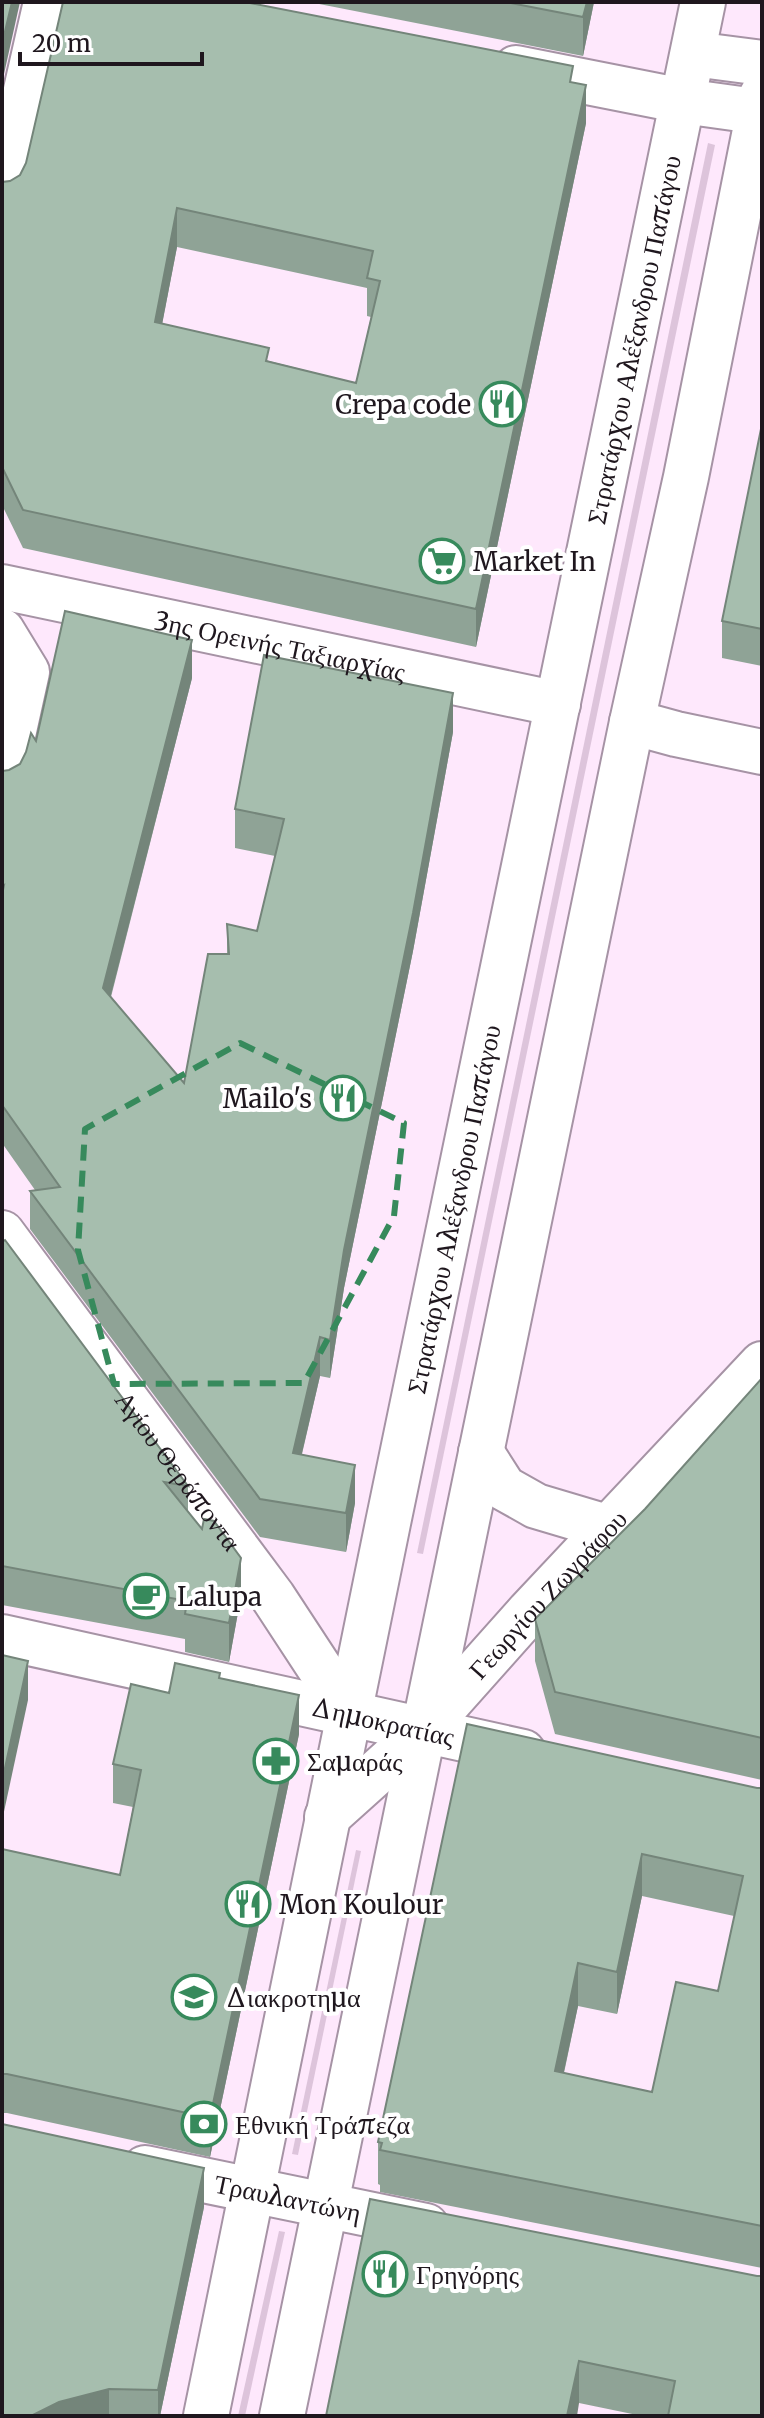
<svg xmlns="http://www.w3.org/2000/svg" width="764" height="2418" font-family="Merriweather,serif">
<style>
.grass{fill:#ddc4db}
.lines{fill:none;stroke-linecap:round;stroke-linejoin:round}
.minor-casing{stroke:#a693a5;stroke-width:48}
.minor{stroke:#fff;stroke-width:44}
.wall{fill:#8fa396;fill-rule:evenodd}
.shaded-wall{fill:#74857a}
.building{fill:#a6beae;stroke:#74857a;stroke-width:2;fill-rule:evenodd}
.marked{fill:none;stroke:#378a5c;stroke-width:6;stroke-dasharray:16 10;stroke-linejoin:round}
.labels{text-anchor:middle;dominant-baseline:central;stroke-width:8;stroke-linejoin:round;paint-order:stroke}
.street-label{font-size:26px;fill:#1f171e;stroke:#fff}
.poi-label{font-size:26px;fill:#1f171e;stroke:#fff;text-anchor:start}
</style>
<rect width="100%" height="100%" fill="#fee8fc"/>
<g class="grass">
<path d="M 708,143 L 715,145 L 423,1554 L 417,1553 Z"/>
<path d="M 356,1850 L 361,1851 L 298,2155 L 292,2154 Z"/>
<path d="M 279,2231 L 285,2232 L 245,2416 L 238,2416 Z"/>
</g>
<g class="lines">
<g class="minor-casing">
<g id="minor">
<path d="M 693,54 L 762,63"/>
<path d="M 516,68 L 683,101 L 762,112"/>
<path d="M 2,196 L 46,2"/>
<path id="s1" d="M 2,587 L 558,704"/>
<path d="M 2,631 L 27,672 L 2,785"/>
<path d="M 632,722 L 676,734 L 762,752"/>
<path id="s2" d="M 2,1233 L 273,1597 L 349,1713"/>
<path d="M 481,1452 L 504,1488 L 536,1506 L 610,1528"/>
<path id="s3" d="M 2,1637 L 523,1752"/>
<path id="s4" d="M 327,1817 L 423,1731 L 529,1612 L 762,1364"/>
<path id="s5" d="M 145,2168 L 426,2226"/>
<path id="s6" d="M 206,2416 L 388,1523 L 703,2"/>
<path d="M 282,2416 L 632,722 L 686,477 L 762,95"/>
</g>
</g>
<use href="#minor" class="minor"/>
</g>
<g class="wall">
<path d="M 309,2 L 594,2 L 583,56 Z"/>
<path d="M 573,82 L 586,123 L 476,647 L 23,548 L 2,505 L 2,182 ZM 177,247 L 367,288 L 367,316 L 371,317 L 356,383 L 269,361 L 162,324 Z"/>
<path d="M 762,424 L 762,666 L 722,658 L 722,621 Z"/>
<path d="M 192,678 L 111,997 L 184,1083 L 227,954 L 227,924 L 257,931 L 275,856 L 235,848 L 235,809 L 453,732 L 413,951 L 344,1288 L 330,1378 L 320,1376 L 302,1454 L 355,1503 L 346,1552 L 260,1537 L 30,1229 L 30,1191 L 35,1190 L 2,1143 L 2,771 L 9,770 L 20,764 L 36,741 Z"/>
<path d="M 2,1242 L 188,1486 L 188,1512 L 241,1596 L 229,1662 L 185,1652 L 185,1639 L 2,1605 Z"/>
<path d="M 762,1378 L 762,1780 L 555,1734 L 535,1661 L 535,1619 L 645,1509 Z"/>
<path d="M 220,1678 L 299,1734 L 210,2157 L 7,2113 L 2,2113 L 2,1849 L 120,1875 L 133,1807 L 113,1803 L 113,1764 L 169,1693 Z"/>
<path d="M 467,1724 L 757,1788 L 762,1788 L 762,2268 L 380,2192 L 380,2185 L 378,2184 L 378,2142 ZM 642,1896 L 734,1916 L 718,1991 L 652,2092 L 564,2073 L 578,2006 L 617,2014 Z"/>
<path d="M 204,2207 L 160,2416 L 2,2416 Z"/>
<path d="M 757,2276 L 762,2416 L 642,2416 L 579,2403 L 326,2416 Z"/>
</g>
<g class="shaded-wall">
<path d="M 12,2 L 20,2 L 2,83 L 2,44 Z"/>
<path d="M 587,2 L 594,2 L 583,56 L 583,17 Z"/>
<path d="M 586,85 L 586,123 L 476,647 L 476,609 Z"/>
<path d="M 177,208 L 177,247 L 155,361 L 155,322 Z"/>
<path d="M 192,640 L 192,678 L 103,1026 L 103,988 Z"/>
<path d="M 453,693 L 453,732 L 413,951 L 344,1288 L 330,1378 L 330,1340 L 344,1250 Z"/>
<path d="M 320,1337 L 320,1376 L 293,1491 L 293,1453 Z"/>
<path d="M 355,1465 L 355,1503 L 346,1552 L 346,1513 Z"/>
<path d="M 241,1558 L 241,1596 L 229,1662 L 229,1623 Z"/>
<path d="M 28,1661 L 28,1700 L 2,1821 L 2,1782 Z"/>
<path d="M 299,1695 L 299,1734 L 210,2157 L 210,2118 Z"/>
<path d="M 642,1854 L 642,1896 L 617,2014 L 617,1972 Z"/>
<path d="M 578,1963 L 578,2006 L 555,2113 L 555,2071 Z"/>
<path d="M 204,2168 L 204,2207 L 160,2416 L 158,2416 L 158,2390 Z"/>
<path d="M 579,2361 L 579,2403 L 577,2416 L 567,2416 Z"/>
<path d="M 109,2389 L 109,2416 L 31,2416 L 59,2402 Z"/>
</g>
<g class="building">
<path d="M 2,2 L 12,2 L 2,44 Z"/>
<path d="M 63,2 L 245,2 L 573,66 L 570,82 L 586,85 L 476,609 L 23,510 L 2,467 L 2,182 L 10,181 L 20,175 L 26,163 ZM 177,208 L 373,251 L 367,278 L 380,281 L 356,383 L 266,361 L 269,348 L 155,322 Z"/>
<path d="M 505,2 L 587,2 L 583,17 Z"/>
<path d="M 762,424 L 762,629 L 722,621 Z"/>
<path d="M 65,611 L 192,640 L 103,988 L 184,1083 L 208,954 L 229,954 L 227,924 L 257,931 L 284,819 L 235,809 L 264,655 L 453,693 L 413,913 L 344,1250 L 330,1340 L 320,1337 L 293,1453 L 355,1465 L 346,1513 L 260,1499 L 30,1191 L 60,1187 L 2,1105 L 2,895 L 4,885 L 2,886 L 2,771 L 9,770 L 20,764 L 26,752 L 31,733 L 36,741 Z"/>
<path d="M 5,1240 L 188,1486 L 164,1482 L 202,1529 L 204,1519 L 214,1521 L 241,1558 L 229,1623 L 185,1614 L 187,1601 L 2,1566 L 2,1242 Z"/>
<path d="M 762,1378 L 762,1738 L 555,1692 L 535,1619 L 645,1509 Z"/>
<path d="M 2,1655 L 28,1661 L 2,1782 Z"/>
<path d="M 175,1663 L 220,1673 L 219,1678 L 299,1695 L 210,2118 L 7,2074 L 2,2074 L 2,1849 L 120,1875 L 141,1770 L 113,1764 L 131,1684 L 169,1693 Z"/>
<path d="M 467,1724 L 757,1788 L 762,1788 L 762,2226 L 380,2150 L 382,2143 L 378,2142 ZM 642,1854 L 743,1876 L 718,1991 L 676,1982 L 652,2092 L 555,2071 L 578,1963 L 617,1972 Z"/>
<path d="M 2,2124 L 204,2168 L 158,2390 L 109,2389 L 59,2402 L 31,2416 L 2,2416 Z"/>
<path d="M 370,2199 L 757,2276 L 762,2276 L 762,2416 L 668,2416 L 675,2381 L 579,2361 L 567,2416 L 326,2416 Z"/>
</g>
<path class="marked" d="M 240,1043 L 404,1123 L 394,1216 L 304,1383 L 114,1384 L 78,1250 L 85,1129 Z"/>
<defs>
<g id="restaurant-ring" transform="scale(2.3)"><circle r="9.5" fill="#fff" stroke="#378a5c" stroke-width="1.5"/><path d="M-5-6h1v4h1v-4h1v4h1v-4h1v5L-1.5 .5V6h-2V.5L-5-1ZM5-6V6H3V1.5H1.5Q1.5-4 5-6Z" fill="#378a5c"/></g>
<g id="supermarket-ring" transform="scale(2.3)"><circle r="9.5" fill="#fff" stroke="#378a5c" stroke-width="1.5"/><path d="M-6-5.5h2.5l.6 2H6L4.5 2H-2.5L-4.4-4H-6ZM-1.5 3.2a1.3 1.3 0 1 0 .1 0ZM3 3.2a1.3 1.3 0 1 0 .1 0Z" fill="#378a5c"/></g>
<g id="cafe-ring" transform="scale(2.3)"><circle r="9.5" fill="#fff" stroke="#378a5c" stroke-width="1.5"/><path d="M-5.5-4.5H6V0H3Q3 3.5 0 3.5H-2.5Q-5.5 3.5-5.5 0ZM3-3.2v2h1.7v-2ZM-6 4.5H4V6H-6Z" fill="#378a5c"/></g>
<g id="pharmacy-ring" transform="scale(2.3)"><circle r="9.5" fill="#fff" stroke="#378a5c" stroke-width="1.5"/><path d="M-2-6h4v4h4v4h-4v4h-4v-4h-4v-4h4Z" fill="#378a5c"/></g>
<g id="school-ring" transform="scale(2.3)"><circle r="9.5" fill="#fff" stroke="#378a5c" stroke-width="1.5"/><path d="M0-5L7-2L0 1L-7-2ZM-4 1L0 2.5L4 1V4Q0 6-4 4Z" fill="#378a5c"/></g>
<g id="bank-ring" transform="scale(2.3)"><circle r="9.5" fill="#fff" stroke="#378a5c" stroke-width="1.5"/><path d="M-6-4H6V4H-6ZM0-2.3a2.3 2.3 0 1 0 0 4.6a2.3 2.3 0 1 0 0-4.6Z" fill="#378a5c"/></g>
</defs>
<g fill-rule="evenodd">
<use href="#restaurant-ring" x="502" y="404"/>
<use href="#supermarket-ring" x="442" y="561"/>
<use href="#restaurant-ring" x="343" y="1098"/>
<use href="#cafe-ring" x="146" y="1596"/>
<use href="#pharmacy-ring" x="276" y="1761"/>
<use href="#restaurant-ring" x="248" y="1904"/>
<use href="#school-ring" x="194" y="1997"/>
<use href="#bank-ring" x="204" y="2124"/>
<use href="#restaurant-ring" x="385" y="2274"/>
</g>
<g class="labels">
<g class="street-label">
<text stroke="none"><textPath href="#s6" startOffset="2120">Στρατάρχου Αλέξανδρου Παπάγου</textPath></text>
<text stroke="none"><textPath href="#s1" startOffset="284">3ης Ορεινής Ταξιαρχίας</textPath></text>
<text stroke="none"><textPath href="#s6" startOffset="1232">Στρατάρχου Αλέξανδρου Παπάγου</textPath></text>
<text stroke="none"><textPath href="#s2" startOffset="296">Αγίου Θεράποντα</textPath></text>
<text stroke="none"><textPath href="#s4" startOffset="314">Γεωργίου Ζωγράφου</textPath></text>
<text stroke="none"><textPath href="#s3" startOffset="390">Δημοκρατίας</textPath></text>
<text stroke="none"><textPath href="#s5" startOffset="146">Τραυλαντώνη</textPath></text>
</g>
<g class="poi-label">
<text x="471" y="404" text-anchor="end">Crepa code</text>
<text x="473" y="561">Market In</text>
<text x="312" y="1098" text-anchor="end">Mailo's</text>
<text x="177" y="1596">Lalupa</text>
<text x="307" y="1761">Σαμαράς</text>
<text x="279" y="1904">Mon Koulour</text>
<text x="225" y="1997">Διακροτημα</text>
<text x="235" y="2124">Εθνική Τράπεζα</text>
<text x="416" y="2274">Γρηγόρης</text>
</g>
</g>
<rect width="764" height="2418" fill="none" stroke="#1f171e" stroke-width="8"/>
<path d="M20 52v12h182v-12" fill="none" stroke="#1f171e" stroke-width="4"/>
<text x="32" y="52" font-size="24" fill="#1f171e" stroke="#ffffff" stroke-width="6" paint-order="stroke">20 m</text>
</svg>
